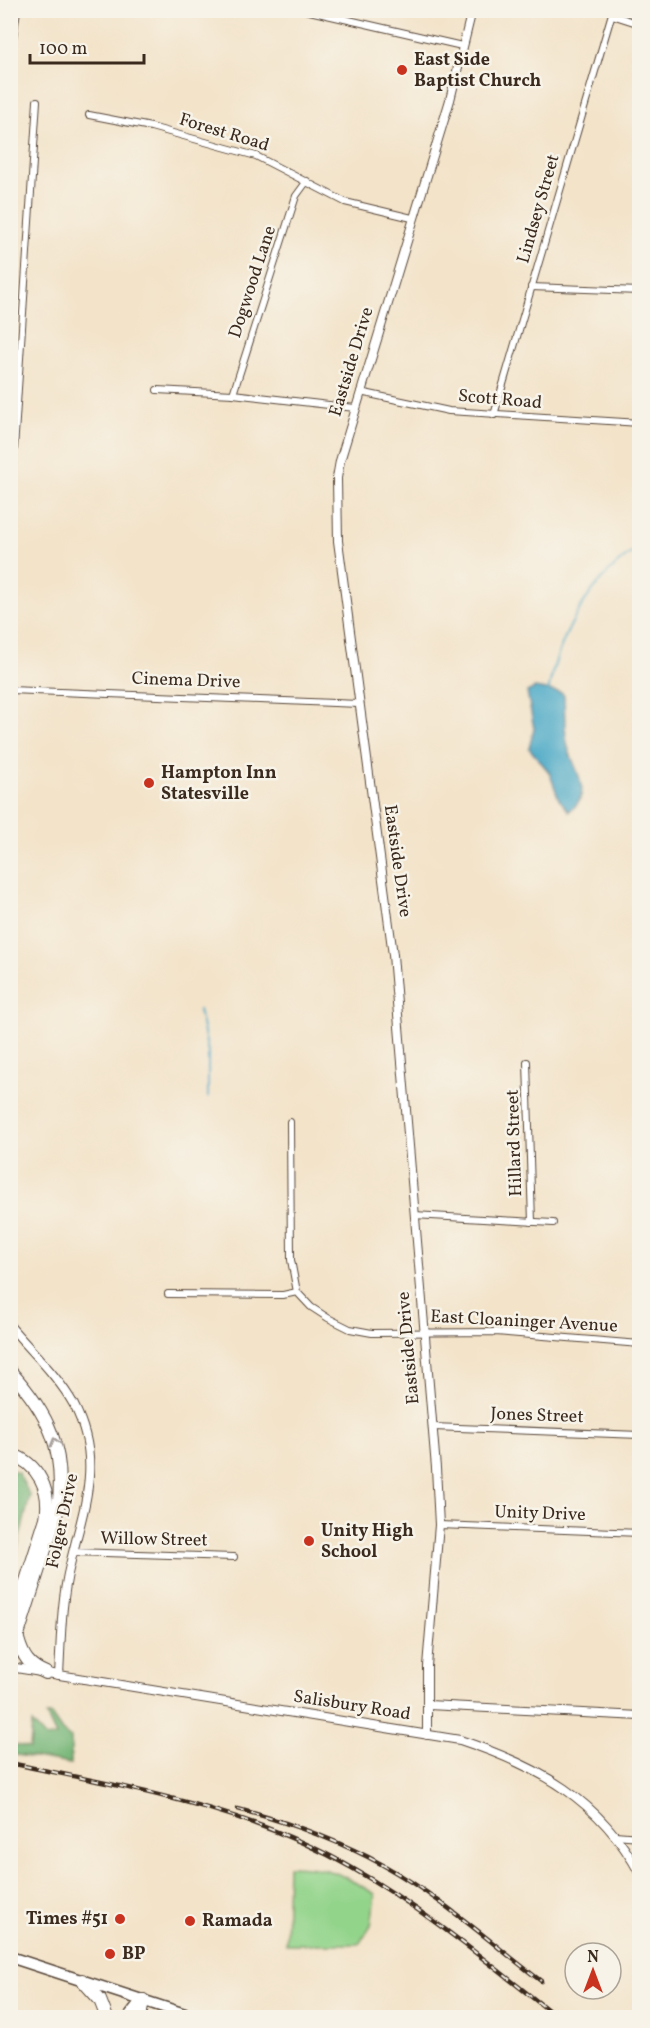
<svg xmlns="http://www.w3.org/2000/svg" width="650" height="2028" font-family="Vollkorn,serif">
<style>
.green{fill:#93d48b;stroke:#677f54;stroke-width:1.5}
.forest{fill:#76b677;stroke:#58704a;stroke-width:1.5}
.water{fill:#47a7c6;stroke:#416872;stroke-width:1.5}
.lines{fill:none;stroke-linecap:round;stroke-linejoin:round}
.stream{stroke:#47a7c6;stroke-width:2}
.minor-casing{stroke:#574638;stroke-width:8}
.tertiary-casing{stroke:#574638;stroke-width:10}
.trunk-casing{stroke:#574638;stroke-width:13}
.motorway-casing{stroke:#574638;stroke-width:14}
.minor{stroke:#fff;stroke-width:6}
.tertiary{stroke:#fff;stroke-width:8}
.trunk{stroke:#fff;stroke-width:10}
.motorway{stroke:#fff;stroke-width:12}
.rail-casing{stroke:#3b2a1e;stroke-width:4.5}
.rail{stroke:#f7f3e8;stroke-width:2;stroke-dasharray:7;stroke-linecap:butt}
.oneway{stroke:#a79f9a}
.poi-dot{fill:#c8321e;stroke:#f7f3e8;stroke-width:2}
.labels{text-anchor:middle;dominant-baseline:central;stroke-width:5;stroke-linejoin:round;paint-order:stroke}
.poi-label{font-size:18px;font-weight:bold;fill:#3b2a1e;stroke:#f7f3e8;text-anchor:start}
.street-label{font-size:18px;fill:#3b2a1e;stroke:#f7f3e8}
</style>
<rect width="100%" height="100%" fill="#f7f3e8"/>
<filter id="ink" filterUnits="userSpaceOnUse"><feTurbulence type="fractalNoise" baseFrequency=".0167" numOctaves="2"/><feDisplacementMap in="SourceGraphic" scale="12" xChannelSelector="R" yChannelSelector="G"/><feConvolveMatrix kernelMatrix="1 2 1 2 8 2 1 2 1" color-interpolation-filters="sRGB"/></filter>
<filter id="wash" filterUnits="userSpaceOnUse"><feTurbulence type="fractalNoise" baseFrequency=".008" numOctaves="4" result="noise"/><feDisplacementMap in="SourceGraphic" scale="24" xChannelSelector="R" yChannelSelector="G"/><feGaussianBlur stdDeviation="1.35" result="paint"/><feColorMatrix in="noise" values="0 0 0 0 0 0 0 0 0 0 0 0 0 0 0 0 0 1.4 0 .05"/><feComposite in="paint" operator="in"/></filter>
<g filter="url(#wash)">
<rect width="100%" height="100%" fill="#f3e3c9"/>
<path class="green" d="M 288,1866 C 328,1866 342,1874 375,1894 L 371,1926 L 359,1944 L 286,1944 Z"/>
<g class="forest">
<path d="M 11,1470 L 18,1472 L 30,1496 L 11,1574 Z"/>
<path d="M 46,1715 L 51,1715 L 62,1731 L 71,1738 L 71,1764 L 11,1754 L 11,1744 L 30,1748 L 32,1723 L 46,1738 L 56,1736 Z"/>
</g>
<path class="water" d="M 535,688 L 562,693 L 564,696 C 565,712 564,728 567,743 C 571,766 597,793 569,811 L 559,799 L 549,772 L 529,748 L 534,729 L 527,692 Z"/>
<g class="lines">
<g class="stream">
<path d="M 548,693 C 558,636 590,578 640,547"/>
<path d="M 199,1010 L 208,1052 L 208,1097"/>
</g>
</g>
</g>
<g filter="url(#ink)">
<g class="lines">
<g class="minor-casing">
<g id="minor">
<path d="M 305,10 L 462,46"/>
<path d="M 612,15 L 640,24"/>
<path d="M 89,115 L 151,127 L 256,156 L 345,202 L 412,218"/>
<path d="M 531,287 L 640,291"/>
<path d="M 157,390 L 233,394 L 355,408"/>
<path d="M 360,392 L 449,411 L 640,423"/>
<path d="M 233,394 L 296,196 L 307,181"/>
<path d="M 494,415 L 613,10"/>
<path d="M 10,510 L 37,101"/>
<path d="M 10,690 L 359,704"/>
<path d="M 527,1062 L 532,1222"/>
<path d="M 290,1122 L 291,1260 L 297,1292"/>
<path d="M 414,1215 L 553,1223"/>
<path d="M 168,1294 L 283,1295 L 297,1292 L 311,1307 L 328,1318 L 350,1329 L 372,1333 L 496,1332 L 640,1344"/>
<path d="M 433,1427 L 640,1435"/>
<path d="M 439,1525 L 640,1533"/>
<path d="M 73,1552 L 234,1557"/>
<path d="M 615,1835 L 640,1837"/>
</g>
</g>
<g class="tertiary-casing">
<g id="tertiary">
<path d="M 10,1326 C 31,1351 58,1376 74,1405 C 104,1463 83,1508 70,1565 C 61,1601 61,1639 59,1675"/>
<path d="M 10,1667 L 460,1740 C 538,1766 600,1799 640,1874"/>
<path d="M 428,1705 L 640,1716"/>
<path d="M 427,1735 L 427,1666 L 439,1525 L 436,1468 L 393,955 L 338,541 L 337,478 L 340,461 L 450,100 L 472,10"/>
</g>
</g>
<g class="trunk-casing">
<path id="trunk" d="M 10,1957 L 197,2018"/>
</g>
<g class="motorway-casing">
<g id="motorway">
<path d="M 10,38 L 14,10"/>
<path d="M 10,1371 C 49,1414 66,1450 58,1509 L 10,1660"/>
<path d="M 10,1454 C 39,1463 51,1491 46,1518 L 10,1631"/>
<path d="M 18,1639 C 23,1657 29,1666 46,1673"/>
<path d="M 82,1980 L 100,2000 L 107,2018"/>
<path d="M 129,2018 L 143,2000"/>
<path d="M 140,2018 L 143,2000"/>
</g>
</g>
<use href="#minor" class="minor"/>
<use href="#tertiary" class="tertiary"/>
<use href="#trunk" class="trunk"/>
<use href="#motorway" class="motorway"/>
<g class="rail-casing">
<g id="rail">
<path d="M 10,1763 C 127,1788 247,1807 352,1868 C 426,1910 491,1965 558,2018"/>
<path d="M 238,1809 C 287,1822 338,1840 383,1865 C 439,1896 490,1942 541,1981"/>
</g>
</g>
<use href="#rail" class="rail"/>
</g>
<defs><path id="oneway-chevron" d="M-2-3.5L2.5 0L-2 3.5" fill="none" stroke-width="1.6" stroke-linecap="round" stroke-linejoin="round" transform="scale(1.5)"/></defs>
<use class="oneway" href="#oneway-chevron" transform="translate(55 1442) rotate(-106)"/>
</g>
<g class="poi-dot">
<circle cx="402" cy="70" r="6"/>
<circle cx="149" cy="783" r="6"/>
<circle cx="309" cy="1541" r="6"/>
<circle cx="120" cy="1919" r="6"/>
<circle cx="190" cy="1921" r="6"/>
<circle cx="110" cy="1954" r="6"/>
</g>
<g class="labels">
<g class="poi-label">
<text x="414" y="60">East Side<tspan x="414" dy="21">Baptist Church</tspan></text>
<text x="161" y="773">Hampton Inn<tspan x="161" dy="21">Statesville</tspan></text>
<text x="321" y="1531">Unity High<tspan x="321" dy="21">School</tspan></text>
<text x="108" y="1919" text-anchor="end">Times #51</text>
<text x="202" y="1921">Ramada</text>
<text x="122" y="1954">BP</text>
</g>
<g class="street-label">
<text transform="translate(224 133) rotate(17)">Forest Road</text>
<text transform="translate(539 209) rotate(-74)">Lindsey Street</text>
<text transform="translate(253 282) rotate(-72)">Dogwood Lane</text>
<text transform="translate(352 362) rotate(-73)">Eastside Drive</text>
<text transform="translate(500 400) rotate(5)">Scott Road</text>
<text transform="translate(186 681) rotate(2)">Cinema Drive</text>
<text transform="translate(397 861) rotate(82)">Eastside Drive</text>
<text transform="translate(515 1143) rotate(-92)">Hillard Street</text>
<text transform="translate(524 1322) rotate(3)">East Cloaninger Avenue</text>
<text transform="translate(409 1348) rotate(-95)">Eastside Drive</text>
<text transform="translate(537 1416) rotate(2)">Jones Street</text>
<text transform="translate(540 1514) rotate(2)">Unity Drive</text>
<text transform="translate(63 1521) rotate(-78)">Folger Drive</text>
<text transform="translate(154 1540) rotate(1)">Willow Street</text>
<text transform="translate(352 1706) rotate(9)">Salisbury Road</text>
</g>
</g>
<rect width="650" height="2028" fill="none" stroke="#f7f3e8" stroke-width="36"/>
<g transform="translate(593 1971)"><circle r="28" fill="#f7f3e8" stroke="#aca397" stroke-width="1.5"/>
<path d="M0-4.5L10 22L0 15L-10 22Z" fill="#c8321e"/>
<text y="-9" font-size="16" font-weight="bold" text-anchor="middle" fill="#3b2a1e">N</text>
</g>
<path d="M30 54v9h114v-9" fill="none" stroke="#3b2a1e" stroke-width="3"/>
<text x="39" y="54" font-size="18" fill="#3b2a1e" stroke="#f7f3e8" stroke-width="4.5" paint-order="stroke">100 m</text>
</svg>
